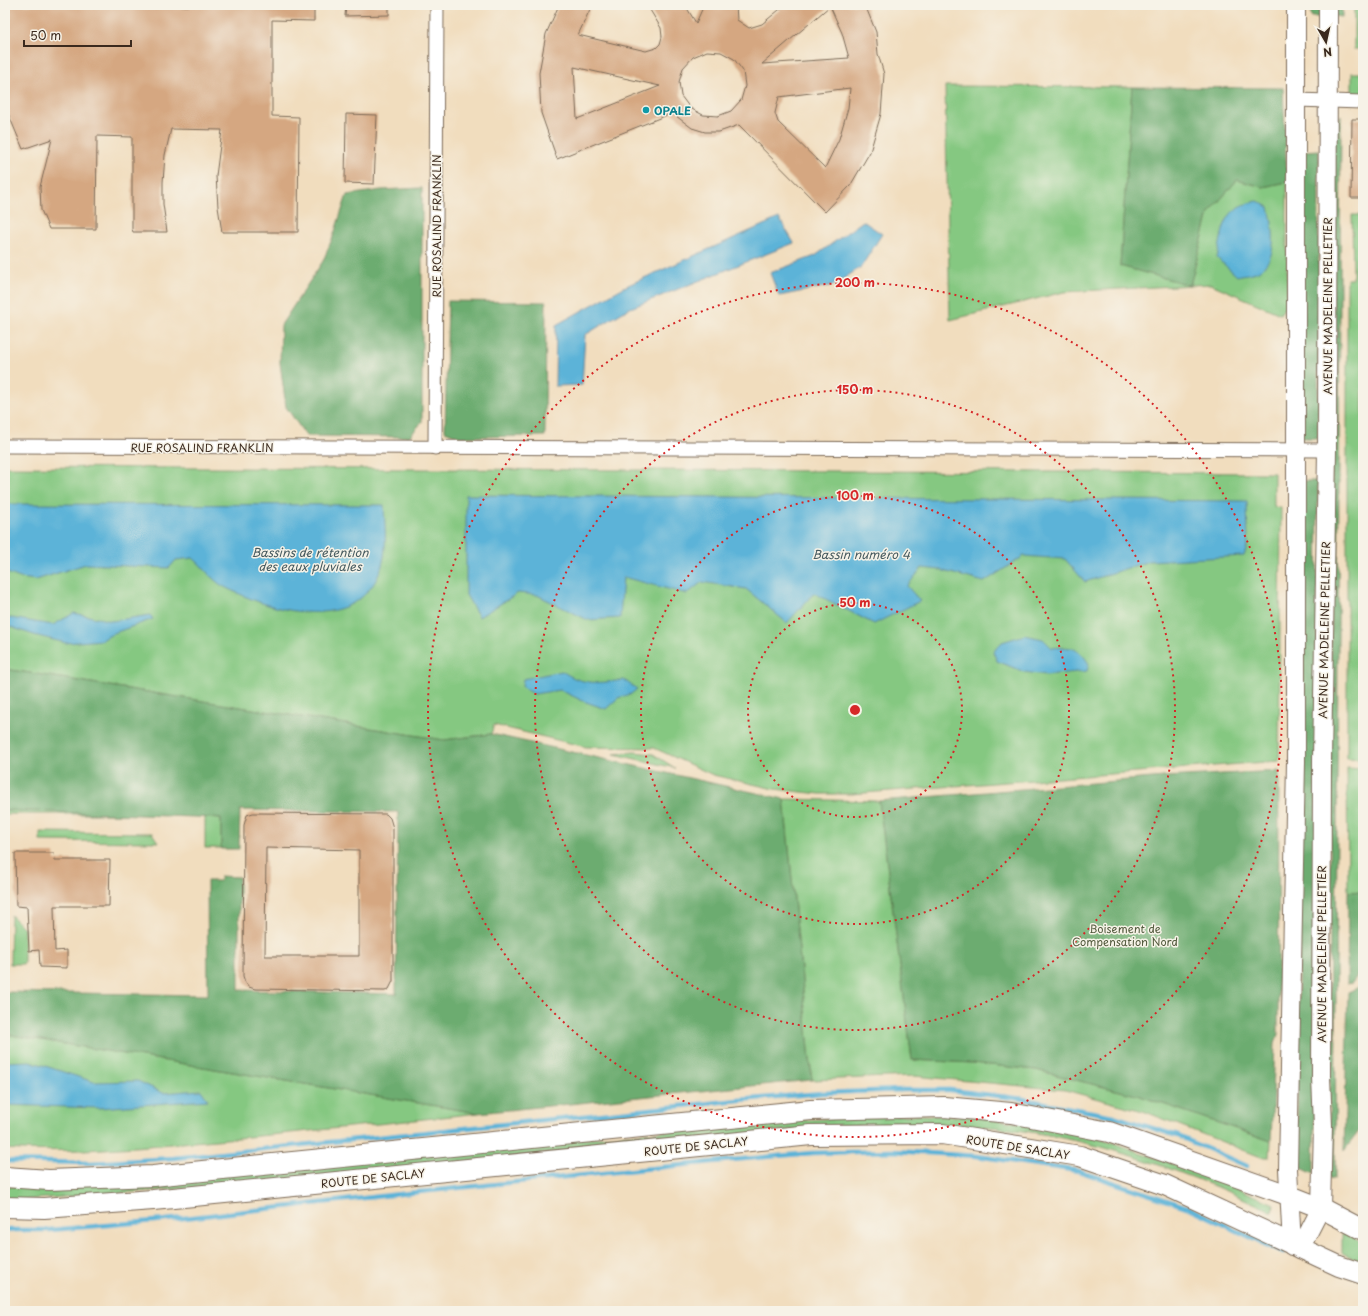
<svg xmlns="http://www.w3.org/2000/svg" width="1368" height="1316" font-family="'Playpen Sans',sans-serif">
<style>
.green{fill:#85c881;stroke:#607950}
.forest{fill:#6cac6f;stroke:#546b46}
.water{fill:#5bb3d8;stroke:#4b6e7b}
.lines{fill:none;stroke-linecap:round;stroke-linejoin:round}
.stream{stroke:#5bb3d8;stroke-width:4.5}
.building{fill:#d5a781;fill-rule:evenodd}
.street-casing{stroke:#7b6956;stroke-width:15}
.secondary-casing{stroke:#7b6956;stroke-width:20}
.primary-casing{stroke:#7b6956;stroke-width:22}
.street{stroke:#fff;stroke-width:13}
.secondary{stroke:#fff;stroke-width:18}
.primary{stroke:#fff;stroke-width:20}
.ring{fill:none;stroke:#d62828;stroke-width:2;stroke-dasharray:2 4}
.culture-dot{fill:#0f9aa8;stroke:#f7f3e8;stroke-width:1.5}
.labels{text-anchor:middle;dominant-baseline:central;stroke-width:3;stroke-linejoin:round;paint-order:stroke}
.culture-label{font-size:11px;font-weight:bold;fill:#0d838f;stroke:#f7f3e8;text-anchor:start}
.street-label{font-size:11px;fill:#3b2a1e;stroke:#f7f3e8}
.park-label{font-size:11px;fill:#51593c;stroke:#f7f3e8}
.water-label{font-size:12px;font-style:italic;fill:#465a5f;stroke:#f7f3e8}
.centre{fill:#d62828;stroke:#f7f3e8;stroke-width:2}
.ring-label{font-size:12px;text-anchor:middle;font-weight:bold;fill:#d62828;stroke:#f7f3e8;stroke-width:3;stroke-linejoin:round;paint-order:stroke}
</style>
<rect width="100%" height="100%" fill="#f7f3e8"/>
<filter id="ink" filterUnits="userSpaceOnUse"><feTurbulence type="fractalNoise" baseFrequency=".025" numOctaves="2"/><feDisplacementMap in="SourceGraphic" scale="8" xChannelSelector="R" yChannelSelector="G"/><feConvolveMatrix kernelMatrix="1 2 1 2 8 2 1 2 1" color-interpolation-filters="sRGB"/></filter>
<filter id="wash" filterUnits="userSpaceOnUse"><feTurbulence type="fractalNoise" baseFrequency=".012" numOctaves="4" result="noise"/><feDisplacementMap in="SourceGraphic" scale="16" xChannelSelector="R" yChannelSelector="G"/><feGaussianBlur stdDeviation="0.9" result="paint"/><feColorMatrix in="noise" values="0 0 0 0 0 0 0 0 0 0 0 0 0 0 0 0 0 1.4 0 .05"/><feComposite in="paint" operator="in"/></filter>
<g filter="url(#wash)">
<rect width="100%" height="100%" fill="#f1ddbe"/>
<g class="green">
<rect x="1354" y="5" width="9" height="44"/>
<rect x="1352" y="73" width="11" height="22"/>
<path d="M 945,86 L 1132,87 L 1120,266 L 1190,285 L 1209,213 L 1237,180 L 1263,187 L 1287,182 L 1287,304 L 1280,314 L 1211,284 L 1064,292 L 950,320 Z"/>
<path d="M 1352,215 L 1363,215 L 1362,759 L 1347,758 L 1347,279 L 1353,279 Z"/>
<path d="M 5,467 L 1274,473 L 1274,507 L 1281,508 L 1279,761 L 851,794 L 820,794 L 774,789 L 713,775 L 654,748 L 586,747 L 494,725 L 491,734 L 444,740 L 5,669 Z"/>
<path d="M 634,752 L 653,754 L 675,768 L 614,754 Z"/>
<path d="M 1347,768 L 1363,769 L 1363,891 L 1348,892 Z"/>
<path d="M 784,799 L 879,801 L 912,1060 L 973,1063 L 1036,1070 L 1140,1096 L 1271,1141 L 1270,1157 L 1261,1157 L 1143,1111 L 1065,1090 L 914,1076 L 812,1080 Z"/>
<path d="M 5,810 L 134,814 L 5,814 Z"/>
<path d="M 205,817 L 221,818 L 221,848 L 205,848 Z"/>
<path d="M 40,832 L 152,833 L 158,842 L 40,841 Z"/>
<path d="M 11,915 L 24,928 L 24,964 L 10,964 Z"/>
<path d="M 5,1034 L 478,1113 C 391,1123 304,1132 216,1140 C 146,1146 75,1154 5,1149 Z"/>
<path d="M 920,1115 L 977,1117 L 1043,1126 L 1103,1139 L 1228,1184 L 1274,1204 L 1273,1212 C 1192,1174 1106,1142 1017,1130 C 952,1121 886,1124 820,1127 L 193,1188 L 5,1201 L 5,1187 L 764,1123 L 854,1117 Z"/>
<path d="M 1342,1231 L 1363,1242 L 1363,1262 L 1342,1253 Z"/>
</g>
<g class="forest">
<path d="M 1309,5 L 1319,5 L 1319,17 L 1311,17 Z"/>
<path d="M 1333,5 L 1342,5 L 1342,17 L 1333,16 Z"/>
<path d="M 1132,87 L 1283,88 L 1287,182 L 1263,187 L 1237,180 L 1209,213 L 1190,285 L 1120,266 Z"/>
<path d="M 1341,115 L 1335,1179 L 1329,1178 L 1333,128 Z"/>
<path d="M 1319,150 L 1318,438 L 1301,438 L 1303,151 Z"/>
<path d="M 422,188 L 422,422 L 409,437 L 306,436 L 286,407 L 280,363 L 281,325 L 323,261 L 334,234 L 347,195 L 381,190 Z"/>
<path d="M 448,301 L 546,302 L 545,436 L 460,437 L 445,431 Z"/>
<path d="M 1302,481 L 1318,481 L 1314,1174 L 1297,1166 Z"/>
<path d="M 5,669 L 444,740 L 491,734 L 784,799 L 812,1080 L 478,1113 L 5,1034 L 5,992 L 208,995 L 207,881 L 220,881 L 220,876 L 239,877 L 239,990 L 396,994 L 398,812 L 240,810 L 239,849 L 221,849 L 221,818 L 5,810 Z"/>
<path d="M 1279,771 L 1278,1034 L 1275,1044 L 1271,1141 L 1140,1096 L 1036,1070 L 973,1063 L 912,1060 L 879,801 L 1164,777 Z"/>
<path d="M 1363,891 L 1363,968 L 1352,983 L 1347,984 L 1348,892 Z"/>
<path d="M 1363,984 L 1363,1126 L 1344,1151 L 1348,992 L 1361,987 Z"/>
</g>
<g class="water">
<path d="M 1258,201 L 1269,207 C 1273,226 1279,256 1261,269 C 1256,274 1244,274 1237,276 L 1217,258 C 1224,228 1222,207 1258,201 Z"/>
<path d="M 779,218 L 794,243 L 628,309 L 585,335 L 582,385 L 555,386 L 556,325 L 626,286 Z"/>
<path d="M 863,221 L 882,234 L 861,267 L 834,285 L 779,296 L 770,273 L 815,256 Z"/>
<path d="M 466,495 L 1247,501 L 1248,544 L 1244,556 L 1149,561 L 1085,582 L 1065,559 L 1024,556 L 984,582 L 940,570 L 922,568 L 907,586 L 920,601 L 874,624 L 814,593 L 787,623 L 746,589 L 702,582 L 687,594 L 623,577 L 620,618 L 588,620 L 537,595 L 518,593 L 479,617 L 466,595 Z"/>
<path d="M 5,504 L 384,505 C 385,530 389,557 376,580 C 349,627 285,614 244,596 C 236,592 224,588 217,582 C 208,575 202,565 193,558 L 176,560 L 169,568 L 86,564 L 36,580 L 20,578 L 5,572 Z"/>
<path d="M 74,613 L 112,621 L 150,615 L 153,619 L 114,633 L 102,640 L 66,643 L 34,635 L 5,625 L 5,617 L 53,625 Z"/>
<path d="M 1025,635 L 1043,639 L 1052,648 C 1070,646 1079,647 1089,664 L 1087,671 L 1046,675 L 1024,672 L 997,661 L 993,652 L 1002,642 Z"/>
<path d="M 562,671 C 583,686 600,683 624,680 L 637,689 L 631,694 L 618,698 L 606,709 L 583,701 L 560,690 L 534,694 L 522,687 L 523,679 Z"/>
<path d="M 30,1061 L 94,1082 L 138,1081 L 163,1093 L 201,1090 L 208,1100 L 100,1108 L 5,1105 L 5,1062 Z"/>
</g>
<g class="lines">
<g class="stream">
<path d="M 5,1161 L 91,1163 L 174,1158 L 739,1100 L 822,1093 L 902,1090 L 950,1090 L 1023,1099 L 1113,1116 L 1178,1136 L 1247,1166"/>
<path d="M 5,1230 L 50,1230 L 166,1220 L 409,1193 L 732,1160 L 813,1153 L 893,1151 L 977,1156 L 1079,1171 L 1190,1208 L 1283,1253"/>
</g>
</g>
<g id="blocks">
<g class="building">
<path d="M 5,5 L 177,5 L 178,6 L 314,5 L 314,21 L 272,20 L 272,116 L 299,117 L 298,232 L 222,232 L 218,207 L 216,176 L 222,130 L 171,129 L 165,155 L 163,182 L 163,204 L 167,232 L 133,232 L 132,229 L 132,137 L 97,136 L 96,229 L 49,229 L 41,210 L 40,187 L 52,139 L 23,149 L 5,106 Z"/>
<path d="M 346,5 L 389,5 L 389,15 L 345,16 Z"/>
<path d="M 559,5 L 592,5 L 578,35 L 646,51 L 656,48 L 660,44 L 662,37 L 661,28 L 647,5 L 685,5 L 696,23 L 704,5 L 736,5 L 737,20 L 749,28 L 762,24 L 785,5 L 865,5 L 876,32 L 878,54 L 884,74 L 881,114 L 870,152 L 850,186 L 825,212 L 739,125 L 719,132 L 705,132 L 692,128 L 672,113 L 557,159 L 541,113 L 539,73 L 546,34 ZM 830,6 L 842,33 L 849,58 L 762,64 ZM 707,51 L 721,52 L 734,59 L 743,71 L 745,86 L 741,100 L 731,111 L 718,116 L 703,115 L 690,108 L 681,96 L 679,82 L 683,68 L 693,57 ZM 574,67 L 660,86 L 577,119 ZM 850,88 L 848,108 L 839,139 L 825,168 L 778,122 L 775,113 L 779,97 Z"/>
<path d="M 346,114 L 377,115 L 374,184 L 345,183 Z"/>
<path d="M 1352,119 L 1363,119 L 1363,198 L 1351,198 Z"/>
<path d="M 253,813 L 386,814 L 390,818 L 393,828 L 393,981 L 389,989 L 385,991 L 255,989 L 249,987 L 245,982 L 243,976 L 244,825 L 247,815 ZM 266,848 L 359,850 L 359,956 L 265,956 Z"/>
<path d="M 15,853 L 54,853 L 55,860 L 110,860 L 109,906 L 54,906 L 55,951 L 67,950 L 67,968 L 40,967 L 39,950 L 29,951 L 27,907 L 16,906 Z"/>
</g>
</g>
</g>
<g filter="url(#ink)">
<use href="#blocks" fill-opacity="0" stroke="#7b6956" stroke-width="1"/>
<g class="lines">
<g class="street-casing">
<g id="street">
<path d="M 1296,100 L 1363,102"/>
<path d="M 5,446 L 1327,450"/>
<path d="M 435,448 L 437,5"/>
</g>
</g>
<g class="secondary-casing">
<g id="secondary">
<path d="M 1292,1246 L 1288,1169 L 1296,762 L 1296,5"/>
<path d="M 1300,1249 L 1321,1208 L 1323,1126 L 1321,1077 L 1322,761 L 1327,450 L 1328,5"/>
</g>
</g>
<g class="primary-casing">
<g id="primary">
<path d="M 5,1177 L 49,1180 L 153,1176 L 811,1110 L 944,1107 L 1011,1113 L 1109,1132 L 1288,1195 L 1321,1208 L 1363,1230"/>
<path d="M 5,1207 L 44,1208 L 153,1200 L 811,1135 L 942,1134 L 1080,1156 L 1165,1185 L 1339,1266 L 1363,1274"/>
</g>
</g>
<use href="#street" class="street"/>
<use href="#secondary" class="secondary"/>
<use href="#primary" class="primary"/>
</g>
</g>
<g class="ring">
<circle cx="855" cy="710" r="107"/>
<circle cx="855" cy="710" r="214"/>
<circle cx="855" cy="710" r="320"/>
<circle cx="855" cy="710" r="427"/>
</g>
<circle class="culture-dot" cx="646" cy="110" r="4"/>
<g class="labels">
<g class="culture-label">
<text x="654" y="110">OPALE</text>
</g>
<g class="street-label">
<text transform="translate(436 226) rotate(-90)">RUE ROSALIND FRANKLIN</text>
<text transform="translate(1327 306) rotate(-90)">AVENUE MADELEINE PELLETIER</text>
<text x="202" y="447">RUE ROSALIND FRANKLIN</text>
<text transform="translate(1324 630) rotate(-89)">AVENUE MADELEINE PELLETIER</text>
<text transform="translate(1321 954) rotate(-90)">AVENUE MADELEINE PELLETIER</text>
<text transform="translate(696 1146) rotate(-6)">ROUTE DE SACLAY</text>
<text transform="translate(1018 1147) rotate(9)">ROUTE DE SACLAY</text>
<text transform="translate(373 1178) rotate(-6)">ROUTE DE SACLAY</text>
</g>
<g class="park-label">
<text x="1125" y="928">Boisement de<tspan x="1125" dy="13">Compensation Nord</tspan></text>
</g>
<g class="water-label">
<text x="310" y="552">Bassins de rétention<tspan x="310" dy="14">des eaux pluviales</tspan></text>
<text x="861" y="554">Bassin numéro 4</text>
</g>
</g>
<circle cx="855" cy="710" r="6" class="centre"/>
<g class="ring-label">
<text x="855" y="287">200 m</text>
<text x="855" y="394">150 m</text>
<text x="855" y="500">100 m</text>
<text x="855" y="607">50 m</text>
</g>
<rect width="1368" height="1316" fill="none" stroke="#f7f3e8" stroke-width="20"/>
<g transform="translate(1326 42) rotate(171)" stroke="#f7f3e8" stroke-width="3" paint-order="stroke">
<path d="M0-3L7 15L0 10L-7 15Z" fill="#3b2a1e"/>
<text y="-6" font-size="11" font-weight="bold" text-anchor="middle" fill="#3b2a1e">N</text>
</g>
<path d="M24 40v6h107v-6" fill="none" stroke="#3b2a1e" stroke-width="2"/>
<text x="30" y="40" font-size="12" fill="#3b2a1e" stroke="#f7f3e8" stroke-width="3" paint-order="stroke">50 m</text>
</svg>
